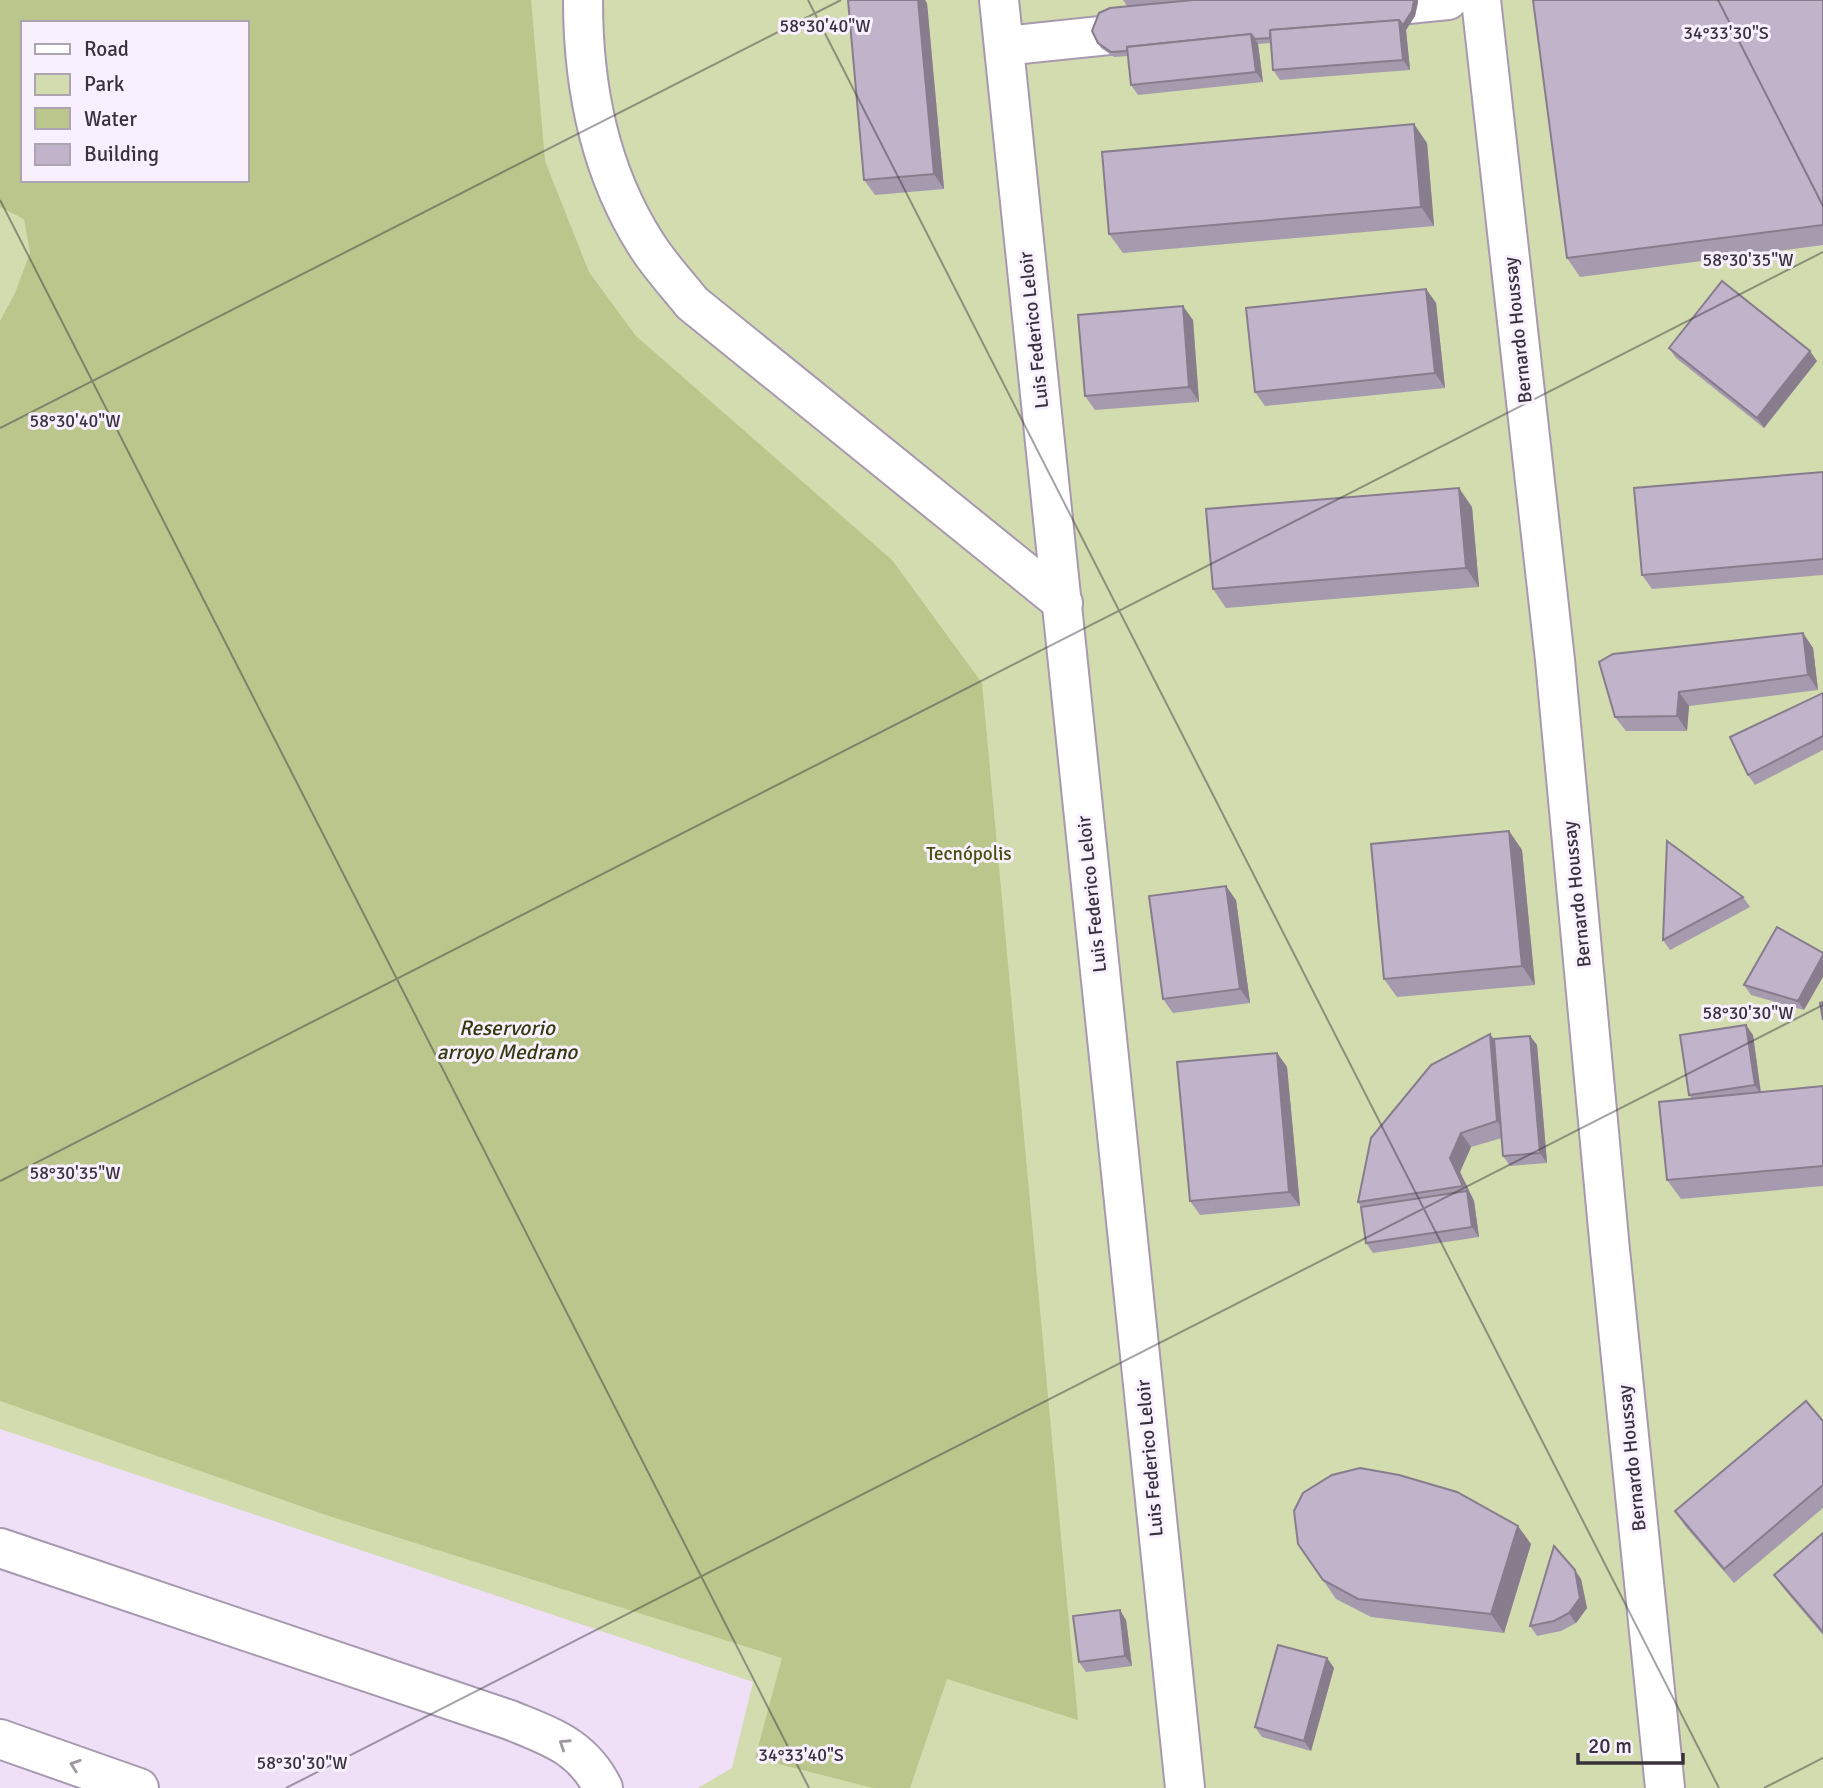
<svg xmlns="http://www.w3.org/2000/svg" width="1823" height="1788" font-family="Signika,sans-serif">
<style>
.green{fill:#d2dcaf;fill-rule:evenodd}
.water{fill:#bac68c;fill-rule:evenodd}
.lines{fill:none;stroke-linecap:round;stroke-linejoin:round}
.minor-casing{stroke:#a799af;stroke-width:42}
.minor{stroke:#fff;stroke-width:38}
.wall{fill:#a69aae}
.shaded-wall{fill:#877d8d}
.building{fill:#c1b3ca;stroke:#877d8d;stroke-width:2}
.oneway{stroke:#9c989e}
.ticks{fill:none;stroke:#38323c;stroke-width:2;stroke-opacity:0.45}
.labels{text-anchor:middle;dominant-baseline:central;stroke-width:6;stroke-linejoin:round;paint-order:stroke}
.street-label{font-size:19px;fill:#38323c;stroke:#f9f0ff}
.park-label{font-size:19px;fill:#47500e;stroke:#f9f0ff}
.water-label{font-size:21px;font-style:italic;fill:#333a0d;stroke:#f9f0ff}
.ticks-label{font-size:18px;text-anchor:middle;fill:#38323c;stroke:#f9f0ff;stroke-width:6;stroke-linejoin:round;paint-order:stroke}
</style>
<rect width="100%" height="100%" fill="#efe0f8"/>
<path class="green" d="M 0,0 L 1823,0 L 1823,1788 L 698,1788 L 732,1768 L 753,1682 L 0,1429 ZM 23,23 L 247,23 L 247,180 L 23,180 Z"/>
<path class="water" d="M 0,0 L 531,0 L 545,161 L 589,272 L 636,336 L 892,560 L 982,683 L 1078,1720 L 947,1679 L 910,1788 L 873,1788 L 755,1758 L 782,1658 L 329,1516 L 0,1401 L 0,321 L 15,293 L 30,253 L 24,219 L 0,207 ZM 23,23 L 247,23 L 247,180 L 23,180 Z"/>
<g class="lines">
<g class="minor-casing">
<g id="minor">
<path d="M 583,0 C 583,87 599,170 646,244 C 659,265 677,284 692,303 L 1063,603"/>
<path d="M 999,0 L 1185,1788"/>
<path d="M 1481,0 L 1555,660 L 1610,1250 L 1665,1788"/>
<path d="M 1368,8 L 1448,0"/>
<path d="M 1004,46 L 1148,31"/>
<path d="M 0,1548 L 510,1720 C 551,1737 582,1746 603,1788"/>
<path d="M 0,1739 L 139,1788"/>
</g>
</g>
<use href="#minor" class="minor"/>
</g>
<g class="wall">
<path d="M 1123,0 L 1418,0 L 1418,2 L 1415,16 L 1406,30 L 1410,70 L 1280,80 L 1273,70 L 1271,43 L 1258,44 L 1263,82 L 1138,95 L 1131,85 L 1128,56 L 1114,57 L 1101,48 L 1098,43 L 1127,6 Z"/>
<path d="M 1823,0 L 1823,245 L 1580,277 L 1567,258 Z"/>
<path d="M 927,3 L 944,189 L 875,195 L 864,180 Z"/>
<path d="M 1427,143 L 1434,226 L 1123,253 L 1109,234 Z"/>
<path d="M 1426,289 L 1436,303 L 1445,388 L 1265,406 L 1255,392 Z"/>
<path d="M 1193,320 L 1199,402 L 1095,410 L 1085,396 Z"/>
<path d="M 1669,348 L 1817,361 L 1764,428 L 1676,358 Z"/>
<path d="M 1823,472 L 1823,575 L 1652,589 L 1642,575 Z"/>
<path d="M 1472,507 L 1479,587 L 1226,608 L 1213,589 Z"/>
<path d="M 1803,633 L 1813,648 L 1818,690 L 1689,706 L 1687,731 L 1626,731 L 1615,717 Z"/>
<path d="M 1823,693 L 1823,750 L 1755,785 L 1748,775 Z"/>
<path d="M 1509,831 L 1522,850 L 1535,985 L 1397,997 L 1384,979 Z"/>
<path d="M 1743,897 L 1750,907 L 1670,950 L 1663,940 Z"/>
<path d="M 1236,900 L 1250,1003 L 1173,1013 L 1163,999 Z"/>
<path d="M 1777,927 L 1804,1010 L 1751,995 L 1744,985 Z"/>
<path d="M 1490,1034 L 1494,1039 L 1530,1036 L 1537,1045 L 1547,1163 L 1510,1166 L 1503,1156 L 1502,1138 L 1471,1147 L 1460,1172 L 1474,1201 L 1479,1237 L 1373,1253 L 1366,1243 L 1361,1207 L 1358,1202 Z"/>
<path d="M 1753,1035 L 1761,1092 L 1823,1086 L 1823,1186 L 1681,1199 L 1667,1180 L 1692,1099 L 1689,1095 Z"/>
<path d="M 1277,1053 L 1287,1067 L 1300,1206 L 1200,1215 L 1190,1201 Z"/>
<path d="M 1823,1421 L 1823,1508 L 1734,1583 L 1685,1526 L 1675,1511 Z"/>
<path d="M 1823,1533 L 1823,1635 L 1784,1589 L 1774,1575 Z"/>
<path d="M 1298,1544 L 1531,1544 L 1504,1633 L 1371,1617 L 1336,1599 Z"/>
<path d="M 1581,1579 L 1587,1608 L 1576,1623 L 1561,1631 L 1537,1636 L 1530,1626 Z"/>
<path d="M 1126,1620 L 1132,1666 L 1086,1672 L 1079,1662 Z"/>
<path d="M 1327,1658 L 1334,1668 L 1311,1751 L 1262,1737 L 1255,1727 Z"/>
</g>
<g class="shaded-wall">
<path d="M 918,0 L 925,0 L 927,3 L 944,189 L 934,174 Z"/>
<path d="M 1414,0 L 1418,0 L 1418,2 L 1415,16 L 1406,30 L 1410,70 L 1403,60 L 1399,20 Z"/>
<path d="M 1251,34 L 1258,44 L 1263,82 L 1256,72 Z"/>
<path d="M 1414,124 L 1427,143 L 1434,226 L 1421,207 Z"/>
<path d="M 1426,289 L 1436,303 L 1445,388 L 1435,373 Z"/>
<path d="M 1183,306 L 1193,320 L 1199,402 L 1189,387 Z"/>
<path d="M 1810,351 L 1817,361 L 1764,428 L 1757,418 Z"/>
<path d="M 1459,488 L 1472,507 L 1479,587 L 1466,568 Z"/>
<path d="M 1803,633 L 1813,648 L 1818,690 L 1808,675 Z"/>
<path d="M 1679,692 L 1689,706 L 1687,731 L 1677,716 Z"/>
<path d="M 1509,831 L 1522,850 L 1535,985 L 1522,966 Z"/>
<path d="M 1226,886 L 1236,900 L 1250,1003 L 1240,989 Z"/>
<path d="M 1823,955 L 1823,977 L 1804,1010 L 1798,1001 Z"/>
<path d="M 1746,1025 L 1753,1035 L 1761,1095 L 1755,1085 Z"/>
<path d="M 1490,1034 L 1500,1049 L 1507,1136 L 1497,1121 Z"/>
<path d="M 1530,1036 L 1537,1045 L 1547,1163 L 1540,1153 Z"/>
<path d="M 1277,1053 L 1287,1067 L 1300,1206 L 1289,1192 Z"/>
<path d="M 1461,1133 L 1471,1147 L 1460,1172 L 1474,1201 L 1479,1237 L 1472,1227 L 1467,1191 L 1450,1158 Z"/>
<path d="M 1518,1526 L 1531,1544 L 1504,1633 L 1491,1614 Z"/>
<path d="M 1575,1570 L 1581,1579 L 1587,1608 L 1576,1623 L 1569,1613 Z"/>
<path d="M 1120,1610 L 1126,1620 L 1132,1666 L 1125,1656 Z"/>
<path d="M 1327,1658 L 1334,1668 L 1311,1751 L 1304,1741 Z"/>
</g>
<g class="building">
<path d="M 848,0 L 918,0 L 934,174 L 864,180 Z"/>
<path d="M 1193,0 L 1414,0 L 1412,11 L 1403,25 L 1399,20 L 1270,30 L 1270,38 L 1255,39 L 1251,34 L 1127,47 L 1127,51 L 1111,52 L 1098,43 L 1092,31 L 1099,13 L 1110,8 Z"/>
<path d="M 1533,0 L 1823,0 L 1823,225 L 1567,258 Z"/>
<path d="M 1399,20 L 1403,60 L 1273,70 L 1270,30 Z"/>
<path d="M 1251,34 L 1256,72 L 1131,85 L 1127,47 Z"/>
<path d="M 1414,124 L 1421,207 L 1109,234 L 1102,152 Z"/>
<path d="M 1722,281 L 1810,351 L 1757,418 L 1669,348 Z"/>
<path d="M 1426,289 L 1435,373 L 1255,392 L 1246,308 Z"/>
<path d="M 1183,306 L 1189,387 L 1085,396 L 1078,315 Z"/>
<path d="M 1823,472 L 1823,559 L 1642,575 L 1634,488 Z"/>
<path d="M 1459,488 L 1466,568 L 1213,589 L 1206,509 Z"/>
<path d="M 1803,633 L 1808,675 L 1679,692 L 1677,716 L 1615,717 L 1599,662 L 1613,654 Z"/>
<path d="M 1823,693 L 1823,736 L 1748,775 L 1730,737 Z"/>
<path d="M 1509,831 L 1522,966 L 1384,979 L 1371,844 Z"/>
<path d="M 1667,841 L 1743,897 L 1663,940 Z"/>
<path d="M 1226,886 L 1240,989 L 1163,999 L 1149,896 Z"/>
<path d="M 1777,927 L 1823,953 L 1823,955 L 1798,1001 L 1744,985 Z"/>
<path d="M 1823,1002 L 1823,1020 L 1820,1003 Z"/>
<path d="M 1746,1025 L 1755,1085 L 1689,1095 L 1680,1035 Z"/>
<path d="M 1490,1034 L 1497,1121 L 1461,1133 L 1450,1158 L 1463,1186 L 1358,1202 L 1371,1138 L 1431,1065 Z"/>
<path d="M 1530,1036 L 1540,1153 L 1503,1156 L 1494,1039 Z"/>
<path d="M 1277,1053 L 1289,1192 L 1190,1201 L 1177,1062 Z"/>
<path d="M 1823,1086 L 1823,1166 L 1667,1180 L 1659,1102 Z"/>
<path d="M 1467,1191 L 1472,1227 L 1366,1243 L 1361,1207 Z"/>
<path d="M 1806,1401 L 1823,1421 L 1823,1485 L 1724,1569 L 1675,1511 Z"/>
<path d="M 1360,1468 L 1399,1475 L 1457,1492 L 1518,1526 L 1491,1614 L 1358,1599 L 1323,1580 L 1298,1544 L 1294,1511 L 1303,1493 L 1332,1475 Z"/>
<path d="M 1823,1533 L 1823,1632 L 1774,1575 Z"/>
<path d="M 1554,1546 L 1575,1570 L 1580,1598 L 1569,1613 L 1554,1621 L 1530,1626 Z"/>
<path d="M 1120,1610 L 1125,1656 L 1079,1662 L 1073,1616 Z"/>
<path d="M 1278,1645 L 1327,1658 L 1304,1741 L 1255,1727 Z"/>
</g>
<defs><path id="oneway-chevron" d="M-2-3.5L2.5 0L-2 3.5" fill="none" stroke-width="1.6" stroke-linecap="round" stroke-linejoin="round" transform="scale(1.75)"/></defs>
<g class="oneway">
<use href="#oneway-chevron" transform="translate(564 1744) rotate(-147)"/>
<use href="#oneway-chevron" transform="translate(75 1765) rotate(-161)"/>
</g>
<path class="ticks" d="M 808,0 L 1719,1788M 1718,0 L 1823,206M 0,200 L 809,1788M 0,428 L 841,0M 0,1181 L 1823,252M 286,1788 L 1823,1005M 1764,1788 L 1823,1758"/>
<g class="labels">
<g class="street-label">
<text transform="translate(1034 330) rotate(-96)">Luis Federico Leloir</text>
<text transform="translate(1518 330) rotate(-96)">Bernardo Houssay</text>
<text transform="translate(1092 894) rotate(-96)">Luis Federico Leloir</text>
<text transform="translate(1577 894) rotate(-96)">Bernardo Houssay</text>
<text transform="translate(1150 1458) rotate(-95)">Luis Federico Leloir</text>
<text transform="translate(1632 1458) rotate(-96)">Bernardo Houssay</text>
</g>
<g class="park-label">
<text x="969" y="854">Tecnópolis</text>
</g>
<g class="water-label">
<text x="507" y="1028">Reservorio<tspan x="507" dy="24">arroyo Medrano</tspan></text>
</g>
</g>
<g class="ticks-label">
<text x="825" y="32">58°30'40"W</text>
<text x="1726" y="39">34°33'30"S</text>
<text x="1748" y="266">58°30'35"W</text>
<text x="75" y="427">58°30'40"W</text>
<text x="1748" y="1019">58°30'30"W</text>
<text x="75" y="1179">58°30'35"W</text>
<text x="801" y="1761">34°33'40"S</text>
<text x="302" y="1769">58°30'30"W</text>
</g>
<rect x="21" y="21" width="228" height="161" fill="#f9f0ff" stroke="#aca4b1" stroke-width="2"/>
<rect x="35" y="44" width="35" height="10" fill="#ffffff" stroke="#aca4b1" stroke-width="2"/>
<text x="84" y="56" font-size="21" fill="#38323c">Road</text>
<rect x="35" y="74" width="35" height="21" fill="#d2dcaf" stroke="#aca4b1" stroke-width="2"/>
<text x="84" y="91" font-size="21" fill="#38323c">Park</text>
<rect x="35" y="108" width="35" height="21" fill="#bac68c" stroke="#aca4b1" stroke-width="2"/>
<text x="84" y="126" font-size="21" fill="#38323c">Water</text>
<rect x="35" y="144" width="35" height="21" fill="#c1b3ca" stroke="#aca4b1" stroke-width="2"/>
<text x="84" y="161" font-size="21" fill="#38323c">Building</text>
<path d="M1578 1753v10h105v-10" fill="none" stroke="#38323c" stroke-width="3.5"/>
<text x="1588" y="1753" font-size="21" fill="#38323c" stroke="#f9f0ff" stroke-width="5" paint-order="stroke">20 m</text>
</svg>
